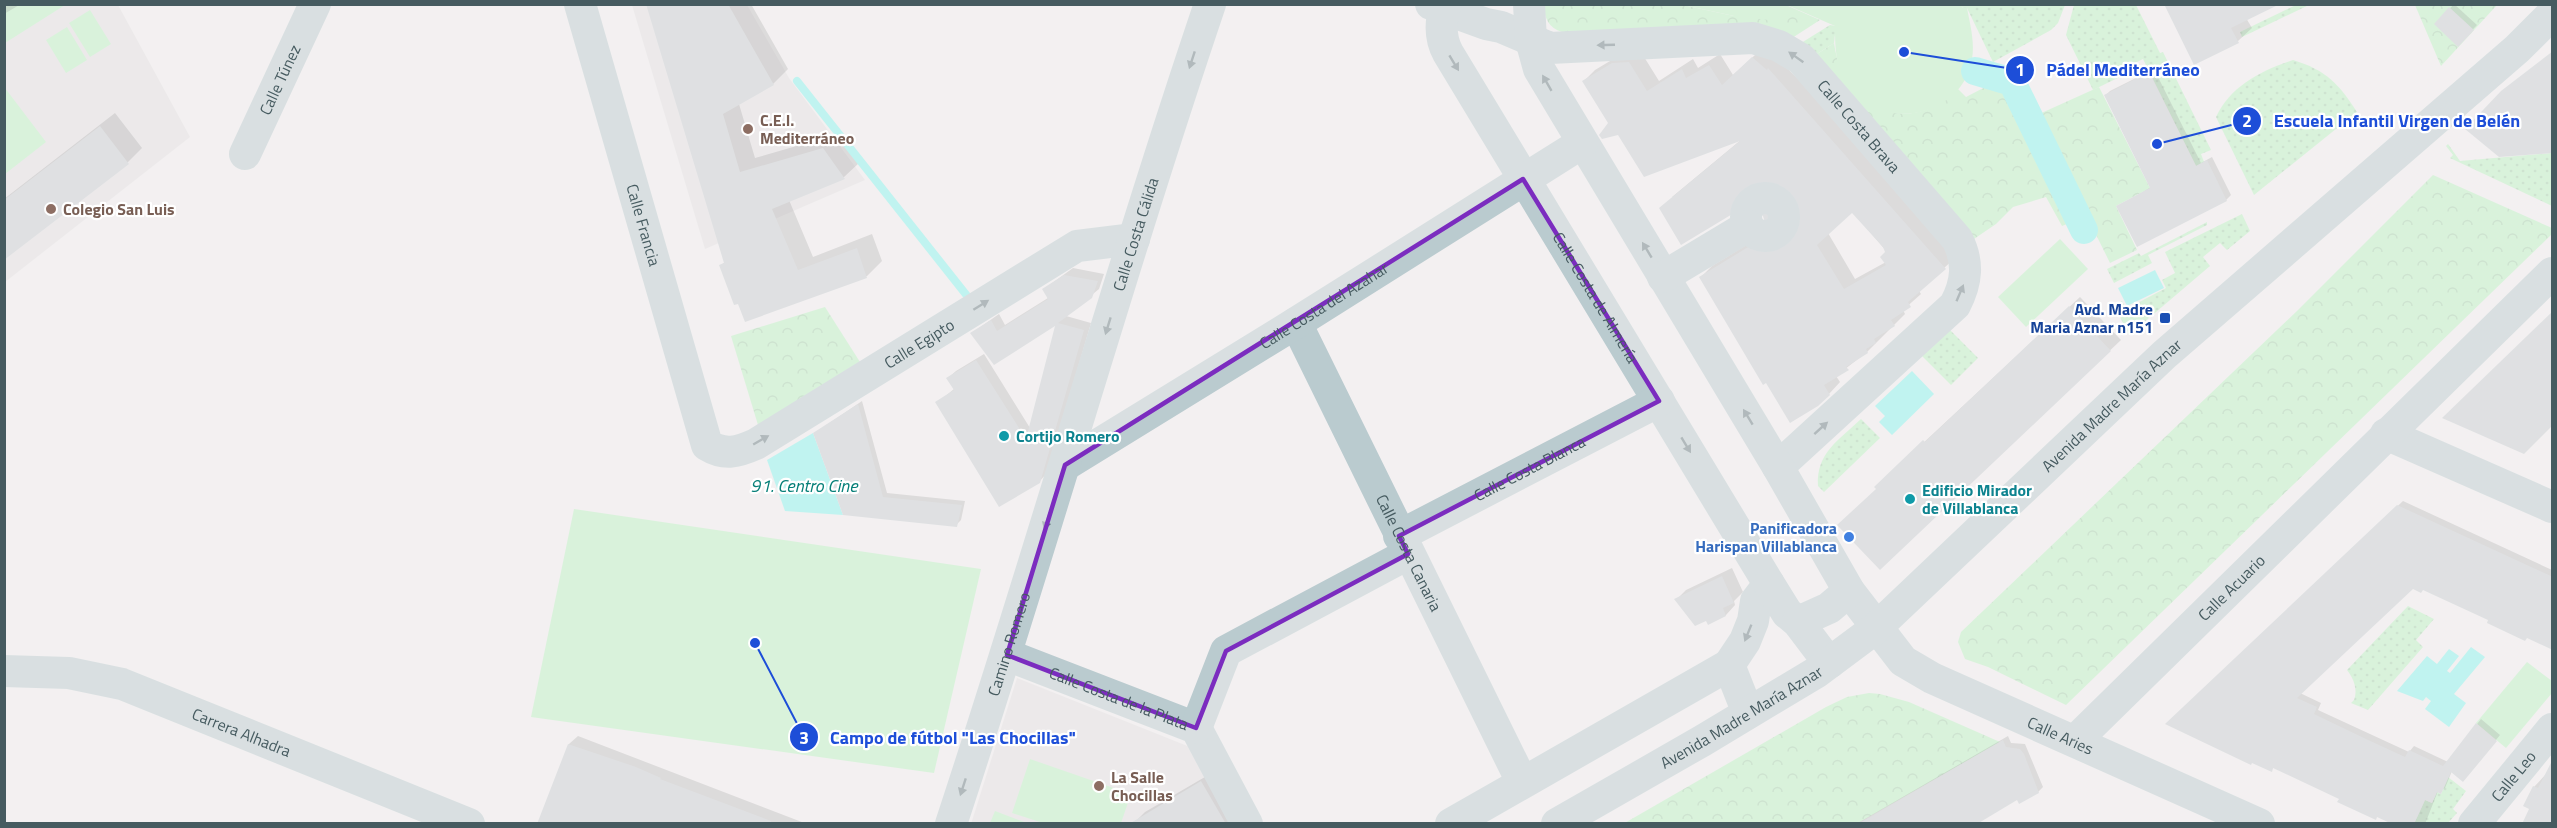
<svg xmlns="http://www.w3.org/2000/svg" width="2557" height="828" font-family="'Titillium Web',sans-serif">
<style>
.education{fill:#e4e1e3}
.grass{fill:url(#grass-dots)}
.forest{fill:url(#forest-crowns)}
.pitch{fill:#bbf4c2}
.water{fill:#84f6ef}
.shadow{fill:#0003;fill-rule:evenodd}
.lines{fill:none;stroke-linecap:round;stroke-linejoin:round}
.stream{stroke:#84f6ef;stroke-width:8}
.canal{stroke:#84f6ef;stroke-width:28}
.building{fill:#c7cdd1;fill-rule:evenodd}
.minor{stroke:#bacbcf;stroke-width:32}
.oneway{fill:#63777c}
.marked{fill:none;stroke:#7b2cbf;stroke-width:4.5;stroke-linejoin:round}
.education-dot{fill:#8d6e63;stroke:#fff;stroke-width:2}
.transit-dot{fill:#1a4fb4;stroke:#fff;stroke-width:2}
.culture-dot{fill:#0f9aa8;stroke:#fff;stroke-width:2}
.shop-dot{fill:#3f7fe0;stroke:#fff;stroke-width:2}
.labels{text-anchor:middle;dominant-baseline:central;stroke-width:4.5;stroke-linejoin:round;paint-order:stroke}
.street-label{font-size:16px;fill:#465b60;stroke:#fff}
.education-label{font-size:16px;font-weight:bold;fill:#785e54;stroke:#fff;text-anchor:start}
.transit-label{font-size:16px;font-weight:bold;fill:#164399;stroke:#fff;text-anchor:end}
.culture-label{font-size:16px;font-weight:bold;fill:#0d838f;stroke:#fff;text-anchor:start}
.shop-label{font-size:16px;font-weight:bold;fill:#366cbe;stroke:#fff;text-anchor:end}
.water-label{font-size:18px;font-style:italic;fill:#067f78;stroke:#fff}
.leader{fill:none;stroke:#1d4ed8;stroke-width:2}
.callout-dot{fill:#1d4ed8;stroke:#fff;stroke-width:2}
.mark-label{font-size:18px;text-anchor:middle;font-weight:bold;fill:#fff}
.callout-label{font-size:18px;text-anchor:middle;font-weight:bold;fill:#1d4ed8;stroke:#fff;stroke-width:4.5;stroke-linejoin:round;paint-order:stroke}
</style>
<defs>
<pattern id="grass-dots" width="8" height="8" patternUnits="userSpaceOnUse" patternTransform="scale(1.5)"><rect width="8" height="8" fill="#bbf4c2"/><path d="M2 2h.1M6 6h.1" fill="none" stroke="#a2d3a9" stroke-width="1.8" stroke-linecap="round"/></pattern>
<pattern id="forest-crowns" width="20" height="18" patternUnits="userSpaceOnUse" patternTransform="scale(1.5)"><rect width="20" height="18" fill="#bbf4c2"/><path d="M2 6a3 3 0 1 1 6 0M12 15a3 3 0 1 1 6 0" fill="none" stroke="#a2d3a9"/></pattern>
</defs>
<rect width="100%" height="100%" fill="#f3f0f1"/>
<g class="education">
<path d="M 63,5 L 118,5 L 190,137 L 5,282 L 4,40 Z"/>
<path d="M 632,5 L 747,5 L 789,78 L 865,180 L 705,249 Z"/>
<path d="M 1017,678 L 1195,749 L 1235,824 L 971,824 Z"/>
</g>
<g class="grass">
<path d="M 1961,5 L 2065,5 L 2058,23 L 2051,30 L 1993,62 L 1967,8 L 1963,8 Z"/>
<path d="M 2074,5 L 2136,5 L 2160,53 L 2163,52 L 2211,150 L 2201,154 L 2204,162 L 2196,166 L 2143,59 L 2127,67 L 2130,72 L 2093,90 L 2066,35 Z"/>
<path d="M 2296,5 L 2309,5 L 2242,37 L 2240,32 Z"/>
<path d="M 1830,25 L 1836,26 L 1834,43 L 1817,54 L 1798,45 Z"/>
<path d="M 2293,60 C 2326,70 2339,84 2357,112 L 2254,195 L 2216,117 C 2230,86 2262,70 2293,60 Z"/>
<path d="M 2448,144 L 2460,161 L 2552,153 L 2552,206 L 2450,158 L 2453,155 L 2446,146 Z"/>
<path d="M 2242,214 L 2250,231 L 2227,250 L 2220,243 L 2203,257 L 2210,266 L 2129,335 L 2114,305 L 2122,301 L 2126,309 L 2166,288 L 2162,280 L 2175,273 L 2165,252 Z"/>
<path d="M 2207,222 L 2207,225 L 2148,255 L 2152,263 L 2114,283 L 2107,269 L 2139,253 L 2141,256 Z"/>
<path d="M 1949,329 L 1978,358 L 1951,385 L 1921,355 Z"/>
<path d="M 1861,419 L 1880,438 L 1824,492 L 1818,486 C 1816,453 1839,440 1861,419 Z"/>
<path d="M 2408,606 L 2434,619 L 2416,640 L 2423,647 L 2368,710 L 2351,703 L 2354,700 C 2358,690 2354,679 2347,670 Z"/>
<path d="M 2448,777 L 2466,791 L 2453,809 L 2457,813 L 2448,823 L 2414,824 L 2425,800 L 2432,803 L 2437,792 L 2441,794 Z"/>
</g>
<g class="forest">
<path d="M 1544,5 L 1683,5 L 1734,16 L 1786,5 L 1820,20 L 1789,40 L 1562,32 C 1549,28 1544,18 1544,5 Z"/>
<path d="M 2415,5 L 2497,5 L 2441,66 Z"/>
<path d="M 1834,43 C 1843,109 1909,138 1958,89 L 1966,97 L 1993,83 L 2006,88 L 2072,222 L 2062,226 L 2046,197 L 2013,207 L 1996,224 L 1971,241 L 1817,54 Z"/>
<path d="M 2099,87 L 2150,188 L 2116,206 L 2137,250 L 2110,263 L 2037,115 Z"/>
<path d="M 2433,175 L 2552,228 L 2552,234 L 2066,705 L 1988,667 L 1965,659 L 1958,642 L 1961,632 L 2297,311 Z"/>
<path d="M 825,307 L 860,362 L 758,425 L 731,336 Z"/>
<path d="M 1869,693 L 1880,694 L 1909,702 L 2000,742 L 1858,823 L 1623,824 L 1826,707 L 1847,697 Z"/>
</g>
<g class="pitch">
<path d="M 5,4 L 65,4 L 65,5 L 5,43 Z"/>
<path d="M 1683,5 L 1961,5 L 1963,8 L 1967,8 C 1970,24 1975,42 1972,59 C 1963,118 1878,134 1847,84 C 1835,65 1835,46 1835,26 L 1787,5 L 1785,14 L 1778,21 L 1734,16 Z"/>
<path d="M 90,10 L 111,44 L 90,57 L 69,23 Z"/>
<path d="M 67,27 L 87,60 L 66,73 L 46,40 Z"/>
<path d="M 5,88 L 46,142 L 5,174 Z"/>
<path d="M 2060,239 L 2088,269 L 2026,327 L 1998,297 Z"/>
<path d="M 574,509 L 981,569 L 934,773 L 531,717 Z"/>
<path d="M 2527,662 L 2552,681 L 2552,693 L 2506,748 L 2476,723 Z"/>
<path d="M 1030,759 L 1131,794 L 1121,823 L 1043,823 L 1012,813 Z"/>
<path d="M 995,811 L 1027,823 L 990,823 Z"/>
</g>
<g class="water">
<path d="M 2155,270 L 2164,288 L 2127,306 L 2118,288 Z"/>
<path d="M 1912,371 L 1934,394 L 1892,435 L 1879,422 L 1885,416 L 1875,406 Z"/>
<path d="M 813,433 L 843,515 L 785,511 L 767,460 Z"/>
<path d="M 2471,647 L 2485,657 L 2454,694 L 2466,703 L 2449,727 L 2425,709 L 2431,701 L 2426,697 L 2423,701 L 2397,691 L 2427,656 L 2437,664 L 2449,649 L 2459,656 L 2447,671 L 2450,673 Z"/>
</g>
<g class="shadow">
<path d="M 4,4 L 21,4 L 4,14 Z"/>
<path d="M 648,4 L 751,4 L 788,69 L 773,84 L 739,104 L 755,158 L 838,134 L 859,163 L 844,177 L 789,200 L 813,257 L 872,234 L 882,261 L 867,276 L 746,320 L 721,265 L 725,262 Z"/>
<path d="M 2168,4 L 2246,18 L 2252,28 L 2238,41 L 2194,63 Z"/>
<path d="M 2454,4 L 2477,25 L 2458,45 L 2436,24 Z"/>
<path d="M 1765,46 L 1814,95 L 1956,257 L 1919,291 L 1921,294 L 1903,310 L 1905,314 L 1867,352 L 1836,376 L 1840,382 L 1829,394 L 1701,277 L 1712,266 L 1766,233 L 1767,226 L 1765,216 L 1757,209 L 1672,197 L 1742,139 L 1618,134 L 1584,81 L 1595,70 L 1625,52 L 1641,52 L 1659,81 L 1693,59 L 1698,68 L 1720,54 L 1733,75 ZM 1852,211 L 1887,252 L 1886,262 L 1855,279 L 1828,233 Z"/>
<path d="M 2154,69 L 2201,163 L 2212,157 L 2231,195 L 2226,200 L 2137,245 L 2118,207 L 2151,187 L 2106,95 L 2110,91 Z"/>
<path d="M 115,113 L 142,148 L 128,162 L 4,258 L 4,199 Z"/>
<path d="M 1073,268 L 1104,274 L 1099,289 L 1066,316 L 1091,323 L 1047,473 L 1039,482 L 937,403 L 954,389 L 948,378 L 956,371 L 984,354 L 1030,428 L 1057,322 L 994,363 L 972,333 L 999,314 L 1005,325 L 1048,298 L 1044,289 Z"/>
<path d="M 2080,297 L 2121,340 L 1881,568 L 1876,487 Z"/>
<path d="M 862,401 L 887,493 L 965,501 L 961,520 L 956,525 L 844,514 L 815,433 Z"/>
<path d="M 2403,501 L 2552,570 L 2552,648 L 2424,588 L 2413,587 L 2300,693 L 2321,703 L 2318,710 L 2409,752 L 2414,746 L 2448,762 L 2481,719 L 2500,735 L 2467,776 L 2452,771 L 2445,788 L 2438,791 L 2425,824 L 2396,824 L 2274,767 L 2271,770 L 2167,724 Z"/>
<path d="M 1732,568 L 1743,592 L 1734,601 L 1735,605 L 1726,615 L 1709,623 L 1707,619 L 1676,600 L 1686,590 Z"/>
<path d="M 578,736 L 807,824 L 546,824 L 540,821 L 569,744 Z"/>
<path d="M 2008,736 L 2011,743 L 2025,744 L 2043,787 L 2038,792 L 2018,798 L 1974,824 L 1856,824 Z"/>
<path d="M 2548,772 L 2531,808 L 2534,787 Z"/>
<path d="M 1210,774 L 1239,824 L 1139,824 L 1137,820 L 1145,812 Z"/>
</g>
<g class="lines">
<path class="stream" d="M 797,81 L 968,297"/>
<path class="canal" d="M 1975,71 L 2012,82 L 2084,230"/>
</g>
<g class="building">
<path d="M 646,4 L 728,4 L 774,85 L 723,114 L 740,172 L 823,148 L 845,179 L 772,209 L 798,270 L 857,248 L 867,278 L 745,322 L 738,304 L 734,305 L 719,265 L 724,263 Z"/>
<path d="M 2164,4 L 2280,4 L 2231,28 L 2239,43 L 2194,65 Z"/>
<path d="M 2449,7 L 2474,30 L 2458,47 L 2434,24 Z"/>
<path d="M 2553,51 L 2553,153 L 2499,157 L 2465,129 L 2501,91 Z"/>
<path d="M 1752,57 L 1767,70 L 1768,68 L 1946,269 L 1908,302 L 1911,307 L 1891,320 L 1895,326 L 1874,339 L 1876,343 L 1866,349 L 1868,353 L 1846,367 L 1849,370 L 1824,385 L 1830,395 L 1818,406 L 1790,423 L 1766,383 L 1763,385 L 1699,277 L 1758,241 L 1764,234 L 1766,226 L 1763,216 L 1756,210 L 1748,208 L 1739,210 L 1681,245 L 1659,208 L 1740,141 L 1644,177 L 1618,135 L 1602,139 L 1599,135 L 1608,123 L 1582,81 L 1612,63 L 1629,62 L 1647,91 L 1682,69 L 1686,78 L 1709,65 L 1722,85 ZM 1852,213 L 1883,247 L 1885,252 L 1880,257 L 1886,265 L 1844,289 L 1817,245 Z"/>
<path d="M 2149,72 L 2196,166 L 2207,160 L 2227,201 L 2137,247 L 2116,206 L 2150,188 L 2104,95 Z"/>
<path d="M 100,126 L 129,164 L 4,260 L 4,200 Z"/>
<path d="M 1064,275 L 1098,281 L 1092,298 L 1058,323 L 1084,330 L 1040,483 L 999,507 L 935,402 L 954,390 L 946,378 L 976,360 L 1026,439 L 1055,326 L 994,365 L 970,333 L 991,320 L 997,331 L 1048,299 L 1042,289 Z"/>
<path d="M 2069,306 L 2111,351 L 1880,570 L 1837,525 L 1876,489 L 1874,487 L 1923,440 L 1925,442 Z"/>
<path d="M 2553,311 L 2553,425 L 2524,454 L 2442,418 Z"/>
<path d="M 858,404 L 883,497 L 962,505 L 957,527 L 843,515 L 813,433 Z"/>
<path d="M 2397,505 L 2553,577 L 2553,650 L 2527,638 L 2525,641 L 2487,623 L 2488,620 L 2423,590 L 2421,593 L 2413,589 L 2297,698 L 2317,707 L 2314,714 L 2366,739 L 2405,757 L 2409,750 L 2443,766 L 2476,723 L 2497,741 L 2463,782 L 2451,772 L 2441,794 L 2437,792 L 2432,803 L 2425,800 L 2414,824 L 2392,824 L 2377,817 L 2376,820 L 2337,802 L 2339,799 L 2273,768 L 2272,772 L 2252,763 L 2251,765 L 2165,724 Z"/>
<path d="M 1722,576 L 1734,603 L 1723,608 L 1726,616 L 1708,625 L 1706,621 L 1695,626 L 1674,599 Z"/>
<path d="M 2003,740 L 2006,747 L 2020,749 L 2024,754 L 2039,793 L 2019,804 L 2017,800 L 1977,824 L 1858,824 Z"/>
<path d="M 568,744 L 636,767 L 661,778 L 660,779 L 771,821 L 771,824 L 537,824 Z"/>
<path d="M 2553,759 L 2553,824 L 2522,824 L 2529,809 L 2523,806 L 2533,786 L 2538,788 Z"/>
<path d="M 1201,781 L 1226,824 L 1129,824 Z"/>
</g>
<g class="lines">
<g class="minor">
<path id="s1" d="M 580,4 L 707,445 C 725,456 738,452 756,444 L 1077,246 L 1134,239"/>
<path id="s2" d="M 1431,4 L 1486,24 L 1501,27 L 1550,48 L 1753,38 L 1779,46 L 1801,59 L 1957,239 C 1969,262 1967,282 1955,305 L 1778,467"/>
<path id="s3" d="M 1446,4 C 1440,21 1440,38 1448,53 L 1769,584 L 1756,601 L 1753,621 L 1745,641 L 1729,665 L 1748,713"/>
<path id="s4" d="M 1529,4 L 1531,40 L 1539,69 L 1778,467 L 1849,591 L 1903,661 L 1932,678 L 2259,824"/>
<path id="s5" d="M 245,154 L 315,4"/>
<circle cx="1765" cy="217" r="19"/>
<path d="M 1663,277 L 1748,226"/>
<path id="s6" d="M 1296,323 L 1522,782"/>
<path d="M 2386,434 L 2552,507"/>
<path id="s7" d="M 1065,465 L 1296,323 L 1582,143"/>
<path id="s8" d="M 1399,536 L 1659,401"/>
<path d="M 1769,584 L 1787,613 L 1798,622 L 1829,663"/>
<path d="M 1798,622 L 1829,608 L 1849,591"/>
<path id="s9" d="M 1007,655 L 1196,728 L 1247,824"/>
<path id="s10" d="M 4,671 L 69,673 L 122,684 L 469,824"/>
<path d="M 1196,728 L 1226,651 L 1408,554"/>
<path id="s11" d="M 2075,741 L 2552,273"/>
<path id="s12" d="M 951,824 C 1041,552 1118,276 1210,4"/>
<path d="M 1451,824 L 1729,665"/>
<path id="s13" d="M 1557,824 L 1702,741 L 1817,672 L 1876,628 L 2164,355 L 2517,49 L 2552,14"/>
<path id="s14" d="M 2474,824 L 2552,729"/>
</g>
</g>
<defs><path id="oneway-solid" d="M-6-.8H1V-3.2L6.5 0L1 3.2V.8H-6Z" transform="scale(1.5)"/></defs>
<g class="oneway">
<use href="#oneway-solid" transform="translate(1606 45) rotate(178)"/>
<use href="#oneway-solid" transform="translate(1796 57) rotate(-145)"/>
<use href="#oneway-solid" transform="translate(1192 60) rotate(108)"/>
<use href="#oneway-solid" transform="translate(1454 63) rotate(59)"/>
<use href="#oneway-solid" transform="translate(1547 83) rotate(-120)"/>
<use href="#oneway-solid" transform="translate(1647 250) rotate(-121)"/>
<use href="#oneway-solid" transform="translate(1960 293) rotate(-67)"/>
<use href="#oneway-solid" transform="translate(981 305) rotate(-32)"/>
<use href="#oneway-solid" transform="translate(1108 326) rotate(107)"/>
<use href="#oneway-solid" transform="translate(1748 417) rotate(-121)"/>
<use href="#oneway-solid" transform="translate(1821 428) rotate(-42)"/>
<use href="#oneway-solid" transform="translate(761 440) rotate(-30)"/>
<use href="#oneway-solid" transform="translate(1686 445) rotate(59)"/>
<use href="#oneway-solid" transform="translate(1047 521) rotate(108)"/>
<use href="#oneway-solid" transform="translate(1748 633) rotate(112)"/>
<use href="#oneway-solid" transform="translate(963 787) rotate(108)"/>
</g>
<path d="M0 0H2557V828H0ZM 1523,179 L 1659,401 L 1399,536 L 1408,554 L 1226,651 L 1196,728 L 1007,655 L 1065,465 Z" fill="#f3f0f1" fill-opacity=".55" fill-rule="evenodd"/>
<path class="marked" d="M 1523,179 L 1659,401 L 1399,536 L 1408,554 L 1226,651 L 1196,728 L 1007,655 L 1065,465 Z"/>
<g class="education-dot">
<circle cx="748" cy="129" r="6"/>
<circle cx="51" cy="209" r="6"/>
<circle cx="1099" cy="786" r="6"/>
</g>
<rect class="transit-dot" x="2159" y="312" width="12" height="12" rx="3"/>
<g class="culture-dot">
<circle cx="1004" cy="436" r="6"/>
<circle cx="1910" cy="499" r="6"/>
</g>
<circle class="shop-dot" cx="1849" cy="537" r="6"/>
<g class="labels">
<g class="street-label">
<text stroke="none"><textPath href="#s5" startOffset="82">Calle Túnez</textPath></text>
<text stroke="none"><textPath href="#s2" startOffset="472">Calle Costa Brava</textPath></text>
<text stroke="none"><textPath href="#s1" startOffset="230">Calle Francia</textPath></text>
<text stroke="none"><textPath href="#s12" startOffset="618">Calle Costa Cálida</textPath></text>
<text stroke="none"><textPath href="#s3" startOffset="336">Calle Costa de Almería</textPath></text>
<text stroke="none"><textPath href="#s7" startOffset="304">Calle Costa del Azahar</textPath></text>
<text stroke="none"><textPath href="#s1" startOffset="702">Calle Egipto</textPath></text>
<text stroke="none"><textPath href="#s13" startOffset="699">Avenida Madre María Aznar</textPath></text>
<text stroke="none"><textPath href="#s8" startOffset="147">Calle Costa Blanca</textPath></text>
<text stroke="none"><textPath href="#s6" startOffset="256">Calle Costa Canaria</textPath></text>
<text stroke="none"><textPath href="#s11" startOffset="219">Calle Acuario</textPath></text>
<text stroke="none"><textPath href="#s12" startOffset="189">Camino Romero</textPath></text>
<text stroke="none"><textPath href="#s9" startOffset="120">Calle Costa de la Plata</textPath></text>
<text stroke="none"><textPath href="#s13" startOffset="213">Avenida Madre María Aznar</textPath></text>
<text stroke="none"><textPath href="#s10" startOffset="248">Carrera Alhadra</textPath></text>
<text stroke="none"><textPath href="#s4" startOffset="936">Calle Aries</textPath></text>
<text stroke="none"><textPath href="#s14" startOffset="62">Calle Leo</textPath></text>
</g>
<g class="education-label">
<text x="760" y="120">C.E.I.<tspan x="760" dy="18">Mediterráneo</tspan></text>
<text x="63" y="209">Colegio San Luis</text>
<text x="1111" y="777">La Salle<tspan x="1111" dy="18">Chocillas</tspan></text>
</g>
<g class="transit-label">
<text x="2153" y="309">Avd. Madre<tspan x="2153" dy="18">Maria Aznar n151</tspan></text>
</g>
<g class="culture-label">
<text x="1016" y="436">Cortijo Romero</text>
<text x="1922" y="490">Edificio Mirador<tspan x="1922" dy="18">de Villablanca</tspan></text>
</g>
<g class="shop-label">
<text x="1837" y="528">Panificadora<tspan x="1837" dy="18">Harispan Villablanca</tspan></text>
</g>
<g class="water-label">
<text x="804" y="485">91. Centro Cine</text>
</g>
</g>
<path class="leader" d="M1904 52L2020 70M2157 144L2247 121M755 643L804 737"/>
<g class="callout-dot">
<circle cx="1904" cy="52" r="6"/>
<circle cx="2157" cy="144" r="6"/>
<circle cx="755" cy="643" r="6"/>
<circle cx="2020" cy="70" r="15"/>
<circle cx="2247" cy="121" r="15"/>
<circle cx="804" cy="737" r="15"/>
</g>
<g class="mark-label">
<text x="2020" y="76">1</text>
<text x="2247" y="127">2</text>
<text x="804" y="744">3</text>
</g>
<g class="callout-label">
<text x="2123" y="76">Pádel Mediterráneo</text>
<text x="2397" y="127">Escuela Infantil Virgen de Belén</text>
<text x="953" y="744">Campo de fútbol "Las Chocillas"</text>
</g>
<rect width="2557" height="828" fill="none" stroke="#465b60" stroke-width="12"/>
</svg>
